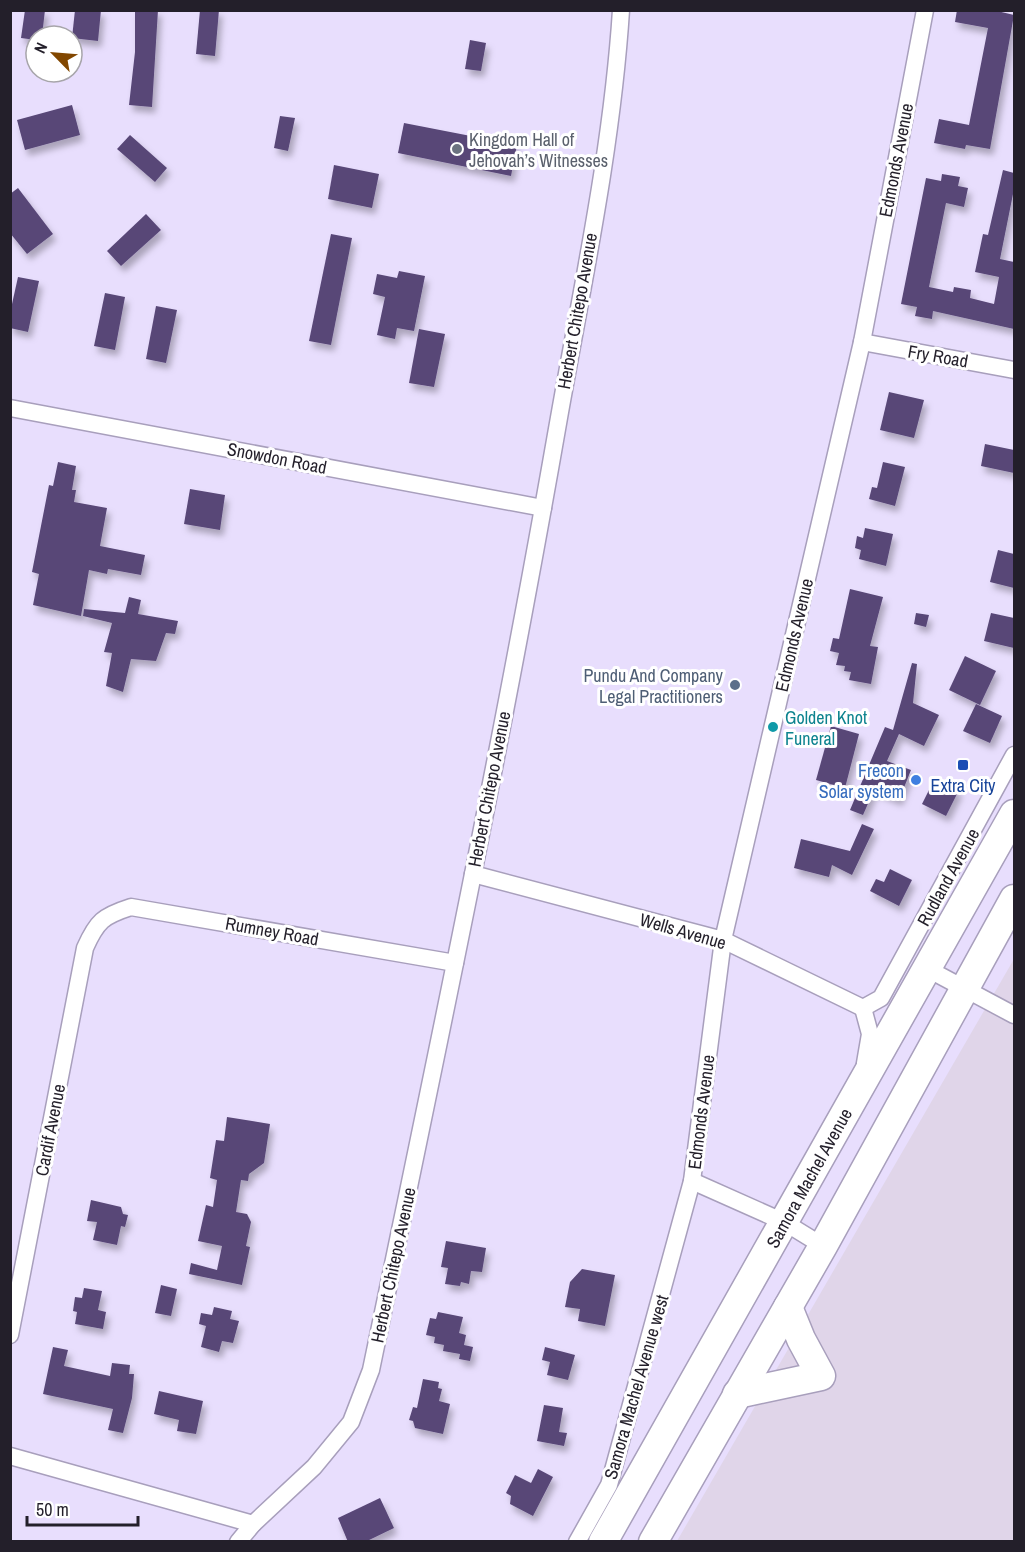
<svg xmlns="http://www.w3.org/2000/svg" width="1025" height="1552" font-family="'Archivo Narrow',sans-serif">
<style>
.industrial{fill:#e0d5e9}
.building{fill:#584777;filter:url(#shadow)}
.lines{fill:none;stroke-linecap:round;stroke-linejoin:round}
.minor-casing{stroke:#a89fbc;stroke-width:19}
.trunk-casing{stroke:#a89fbc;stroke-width:31}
.minor{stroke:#fff;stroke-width:16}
.trunk{stroke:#fff;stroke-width:28}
.worship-dot{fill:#6b7280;stroke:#fff;stroke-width:2}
.service-dot{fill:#5c6f8a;stroke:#fff;stroke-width:2}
.culture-dot{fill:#0f9aa8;stroke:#fff;stroke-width:2}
.transit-dot{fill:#1a4fb4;stroke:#fff;stroke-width:2}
.shop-dot{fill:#3f7fe0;stroke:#fff;stroke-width:2}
.labels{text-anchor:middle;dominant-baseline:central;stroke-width:6;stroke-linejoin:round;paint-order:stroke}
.worship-label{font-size:18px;fill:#5b616d;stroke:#fff;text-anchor:start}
.street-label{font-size:18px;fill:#231f2a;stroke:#fff}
.service-label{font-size:18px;fill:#4e5e75;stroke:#fff;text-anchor:end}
.culture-label{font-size:18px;fill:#0d838f;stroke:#fff;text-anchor:start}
.shop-label{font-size:18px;fill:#366cbe;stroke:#fff;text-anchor:end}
.transit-label{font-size:18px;fill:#164399;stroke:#fff}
</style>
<defs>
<filter id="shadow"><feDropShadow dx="3.5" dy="6" stdDeviation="3" flood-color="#0004"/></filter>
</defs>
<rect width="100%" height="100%" fill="#e8defd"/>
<path class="industrial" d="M 1014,959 L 1014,1541 L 677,1541 Z"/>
<g class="building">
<path d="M 25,10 L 45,10 L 42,36 L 36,36 L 36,40 L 21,38 Z"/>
<path d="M 75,10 L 101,10 L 98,41 L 72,38 Z"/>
<path d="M 135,10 L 158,10 L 152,107 L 129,105 L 135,52 Z"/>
<path d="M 200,10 L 219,10 L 215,56 L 196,54 Z"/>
<path d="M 957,10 L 993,10 L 1014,15 L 990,149 L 966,145 L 965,149 L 934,143 L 939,119 L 969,125 L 988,28 L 955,22 Z"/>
<path d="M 470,40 L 486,43 L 481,71 L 465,69 Z"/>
<path d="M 72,105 L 80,135 L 25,150 L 17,120 Z"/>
<path d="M 280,116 L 295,118 L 288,151 L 274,148 Z"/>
<path d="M 404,123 L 517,145 L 511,176 L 398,153 Z"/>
<path d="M 130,135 L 167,168 L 155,182 L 117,149 Z"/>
<path d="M 334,165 L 379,174 L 372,208 L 328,199 Z"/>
<path d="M 1003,170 L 1014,173 L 1014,189 L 1000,259 L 1014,262 L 1014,329 L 933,311 L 932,319 L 915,316 L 917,307 L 901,304 L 926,178 L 941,181 L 942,174 L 960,177 L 958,186 L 968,188 L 964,207 L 946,203 L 929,287 L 953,292 L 954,287 L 971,290 L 970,298 L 994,304 L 999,277 L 975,272 L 983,234 L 988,235 Z"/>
<path d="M 18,188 L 53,234 L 27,254 L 10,233 L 10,194 Z"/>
<path d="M 146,214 L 161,230 L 121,266 L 107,251 Z"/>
<path d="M 331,234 L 352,238 L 331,345 L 309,341 Z"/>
<path d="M 399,271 L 425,276 L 414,331 L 397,328 L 395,339 L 377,335 L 385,297 L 373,294 L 377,274 L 397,278 Z"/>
<path d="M 18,277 L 39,281 L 28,332 L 10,328 L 10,313 Z"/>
<path d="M 105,293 L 125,297 L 115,350 L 94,346 Z"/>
<path d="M 156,306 L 177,310 L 166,363 L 146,359 Z"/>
<path d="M 419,329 L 445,334 L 434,387 L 409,383 Z"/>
<path d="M 889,392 L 924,400 L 914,438 L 880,430 Z"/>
<path d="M 985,444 L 1014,450 L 1014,473 L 981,466 Z"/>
<path d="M 58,462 L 76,466 L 72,490 L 76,490 L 74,502 L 107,508 L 100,546 L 145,555 L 141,575 L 108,569 L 107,574 L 89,570 L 81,616 L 33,605 L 39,574 L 32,572 L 49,485 L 53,486 Z"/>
<path d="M 883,462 L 905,467 L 895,506 L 869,499 L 872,487 L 877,488 Z"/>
<path d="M 190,489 L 225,495 L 220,530 L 184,524 Z"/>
<path d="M 865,528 L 893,534 L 886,566 L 859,559 L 861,550 L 855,548 L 857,536 L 863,538 Z"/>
<path d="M 998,550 L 1014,554 L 1014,588 L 990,582 Z"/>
<path d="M 850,589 L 883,597 L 870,646 L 878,647 L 871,684 L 849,680 L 851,672 L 844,671 L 845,666 L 836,665 L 839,653 L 830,651 L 833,638 L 839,639 Z"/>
<path d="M 129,597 L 141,600 L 138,614 L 178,621 L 175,634 L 166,633 L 156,661 L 131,659 L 123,692 L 106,686 L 112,653 L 104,652 L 112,623 L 83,616 L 84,609 L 125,613 Z"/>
<path d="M 916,613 L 929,615 L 926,627 L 914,624 Z"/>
<path d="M 991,613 L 1014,618 L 1014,648 L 984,641 Z"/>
<path d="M 965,656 L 996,671 L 980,705 L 949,690 Z"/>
<path d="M 912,663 L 917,664 L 913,703 L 939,715 L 924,746 L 899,734 L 887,761 L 911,770 L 899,800 L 874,790 L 863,815 L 850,810 L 885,727 L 893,730 Z"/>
<path d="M 976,704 L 1002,716 L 990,743 L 963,731 Z"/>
<path d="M 831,726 L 859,734 L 845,788 L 816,780 Z"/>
<path d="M 935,778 L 959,790 L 946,816 L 922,804 Z"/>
<path d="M 862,824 L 874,829 L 852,875 L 832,865 L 829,877 L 794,868 L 801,839 L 850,851 Z"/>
<path d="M 890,869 L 912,880 L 899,906 L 870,891 L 876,879 L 884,882 Z"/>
<path d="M 227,1117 L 270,1124 L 264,1163 L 249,1174 L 248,1181 L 241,1180 L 236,1212 L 247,1214 L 251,1222 L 246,1246 L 250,1247 L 242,1285 L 189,1274 L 191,1263 L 217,1270 L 222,1246 L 198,1241 L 206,1205 L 213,1207 L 217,1180 L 210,1178 L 216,1140 L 224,1141 Z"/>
<path d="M 91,1200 L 121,1207 L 123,1214 L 128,1215 L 125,1227 L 121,1226 L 117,1245 L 93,1240 L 97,1222 L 87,1221 Z"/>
<path d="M 446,1241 L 486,1248 L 482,1272 L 471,1271 L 469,1284 L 461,1282 L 460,1286 L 445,1284 L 448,1268 L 441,1267 Z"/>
<path d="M 582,1269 L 615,1275 L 605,1326 L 578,1321 L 580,1309 L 565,1307 L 570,1282 Z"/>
<path d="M 161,1285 L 177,1289 L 171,1316 L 155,1313 Z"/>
<path d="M 84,1288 L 102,1291 L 98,1310 L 106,1312 L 103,1329 L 75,1324 L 77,1312 L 73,1311 L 75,1297 L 82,1298 Z"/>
<path d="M 214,1307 L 232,1311 L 230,1319 L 239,1321 L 233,1343 L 222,1341 L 219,1352 L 201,1347 L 206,1326 L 199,1324 L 201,1313 L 212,1315 Z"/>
<path d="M 438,1312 L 463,1317 L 459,1333 L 466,1335 L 464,1345 L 473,1347 L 470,1361 L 459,1359 L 460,1354 L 443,1351 L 444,1345 L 434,1343 L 435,1337 L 426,1335 L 430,1318 L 436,1319 Z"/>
<path d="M 53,1347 L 68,1350 L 64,1366 L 110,1376 L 112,1363 L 130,1365 L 129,1374 L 134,1374 L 132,1398 L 123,1433 L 108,1430 L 113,1409 L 43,1394 Z"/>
<path d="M 545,1347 L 575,1355 L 568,1380 L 547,1375 L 550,1362 L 542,1360 Z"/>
<path d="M 423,1379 L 439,1382 L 438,1388 L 442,1389 L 439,1401 L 450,1404 L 443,1434 L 415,1428 L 413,1421 L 409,1420 L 413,1407 L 417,1408 Z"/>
<path d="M 159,1391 L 203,1401 L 196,1434 L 177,1431 L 179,1420 L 154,1414 Z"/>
<path d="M 544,1405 L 563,1408 L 559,1432 L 567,1433 L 564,1446 L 537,1441 Z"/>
<path d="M 538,1469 L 553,1477 L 533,1516 L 510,1504 L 511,1496 L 506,1493 L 515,1475 L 531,1483 Z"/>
<path d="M 380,1498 L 394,1528 L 365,1542 L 348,1542 L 338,1518 Z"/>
</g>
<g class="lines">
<g class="minor-casing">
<g id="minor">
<path d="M 862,342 L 1014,370"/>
<path d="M 10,408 L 543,508"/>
<path d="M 473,874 L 723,940 L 863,1008 L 881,998 L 1014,755"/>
<path d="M 926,968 L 1014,1015"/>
<path d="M 863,1008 L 870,1034 L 865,1063"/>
<path d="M 692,1181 L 784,1222 L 823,1246"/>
<path d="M 10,1335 L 85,948 C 97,921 103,916 131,907 L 455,963"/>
<path d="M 10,1456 L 253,1524"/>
<path d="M 238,1542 L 253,1524 L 314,1467 L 351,1422 L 371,1370 C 436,1057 502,744 557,429 C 581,291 612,151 621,10"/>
<path d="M 577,1542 L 609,1485 L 692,1181 L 723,940 L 862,342 L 925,10"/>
</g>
</g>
<g class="trunk-casing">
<g id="trunk">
<path d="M 737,1394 L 821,1376 L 801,1339 L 788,1307"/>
<path d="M 603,1542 L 1014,814"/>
<path d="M 653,1542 L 823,1246 L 1014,899"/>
</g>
</g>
<use href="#minor" class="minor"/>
<use href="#trunk" class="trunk"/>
</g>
<circle class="worship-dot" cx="457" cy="149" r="6"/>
<circle class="service-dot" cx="735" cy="685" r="6"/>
<circle class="culture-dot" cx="773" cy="727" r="6"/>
<rect class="transit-dot" x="957" y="759" width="12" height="12" rx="3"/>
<circle class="shop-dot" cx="916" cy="780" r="6"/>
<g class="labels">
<g class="worship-label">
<text x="469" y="139">Kingdom Hall of<tspan x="469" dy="21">Jehovah’s Witnesses</tspan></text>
</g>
<g class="street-label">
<text transform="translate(896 160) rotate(-79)">Edmonds Avenue</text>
<text transform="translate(577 311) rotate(-80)">Herbert Chitepo Avenue</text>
<text transform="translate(938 356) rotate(10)">Fry Road</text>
<text transform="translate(277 458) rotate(11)">Snowdon Road</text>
<text transform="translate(794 635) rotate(-77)">Edmonds Avenue</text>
<text transform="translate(489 789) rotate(-79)">Herbert Chitepo Avenue</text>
<text transform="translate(948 877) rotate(-61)">Rudland Avenue</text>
<text transform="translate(272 931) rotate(10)">Rumney Road</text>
<text transform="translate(683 931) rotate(16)">Wells Avenue</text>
<text transform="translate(701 1112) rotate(-83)">Edmonds Avenue</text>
<text transform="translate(50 1130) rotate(-79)">Cardif Avenue</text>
<text transform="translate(809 1178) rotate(-61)">Samora Machel Avenue</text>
<text transform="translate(393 1265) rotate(-78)">Herbert Chitepo Avenue</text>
<text transform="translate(636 1387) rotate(-74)">Samora Machel Avenue west</text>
</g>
<g class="service-label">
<text x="723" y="675">Pundu And Company<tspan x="723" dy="21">Legal Practitioners</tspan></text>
</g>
<g class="culture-label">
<text x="785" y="717">Golden Knot<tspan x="785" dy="21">Funeral</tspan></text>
</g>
<g class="shop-label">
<text x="904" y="770">Frecon<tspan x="904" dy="21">Solar system</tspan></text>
</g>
<g class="transit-label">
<text x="963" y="785">Extra City</text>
</g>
</g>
<rect width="1025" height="1552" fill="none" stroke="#231f2a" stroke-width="24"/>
<g transform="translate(54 54) rotate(295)"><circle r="28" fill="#ffffff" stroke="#a7a5aa" stroke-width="1.5"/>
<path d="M0-4.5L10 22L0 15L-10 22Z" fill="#824700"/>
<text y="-9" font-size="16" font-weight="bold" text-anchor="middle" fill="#231f2a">N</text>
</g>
<path d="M27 1516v9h111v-9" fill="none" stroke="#231f2a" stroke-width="3"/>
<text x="36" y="1516" font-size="18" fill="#231f2a" stroke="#ffffff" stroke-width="4.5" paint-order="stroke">50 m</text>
</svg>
